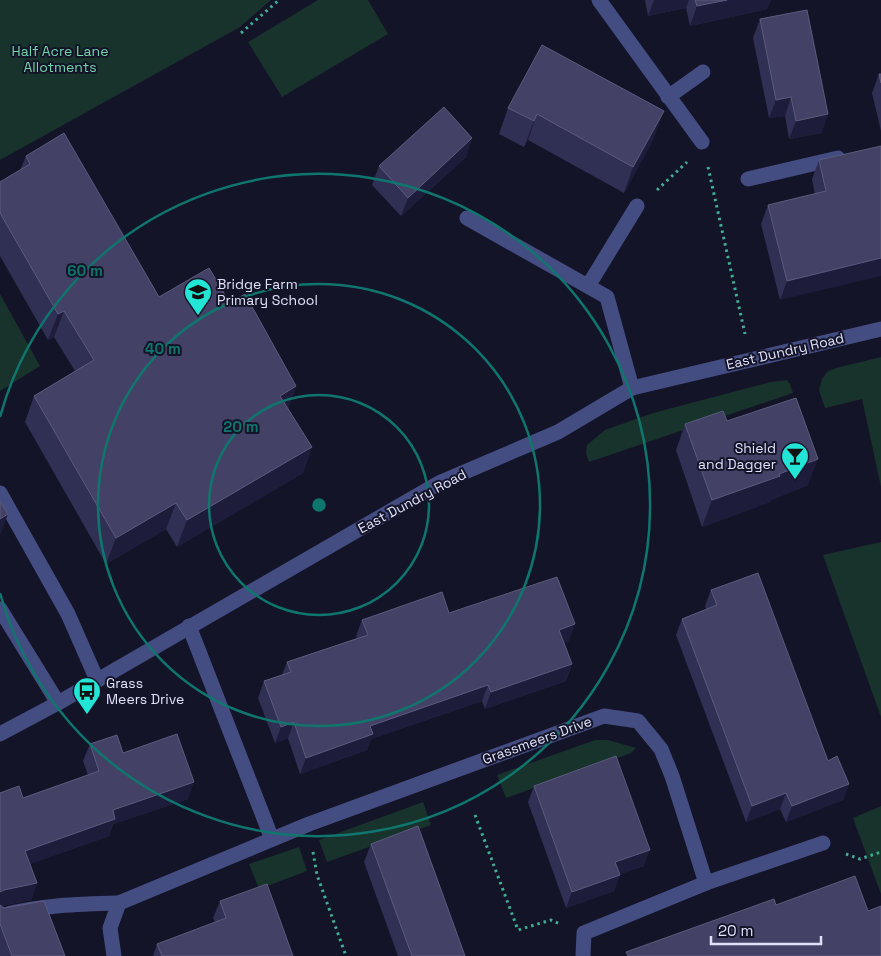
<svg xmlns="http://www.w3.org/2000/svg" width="881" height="956" font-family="'Space Grotesk',sans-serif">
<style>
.green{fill:#18322c}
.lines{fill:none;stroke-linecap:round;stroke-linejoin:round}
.path{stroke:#3faf94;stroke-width:3;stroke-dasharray:2.5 4;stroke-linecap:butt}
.minor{stroke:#444d82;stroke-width:15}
.wall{fill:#302f54}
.shaded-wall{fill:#1d1c3b}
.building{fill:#434266;stroke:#5b5b7d}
.ring{fill:none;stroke:#0f766e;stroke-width:2.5}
.labels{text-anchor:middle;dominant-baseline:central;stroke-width:4;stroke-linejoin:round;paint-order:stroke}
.park-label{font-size:14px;fill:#72d4aa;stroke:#141428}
.poi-label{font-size:14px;fill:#dfe1fb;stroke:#141428;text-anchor:start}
.street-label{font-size:14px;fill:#dfe1fb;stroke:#141428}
.centre{fill:#0f766e;stroke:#141428;stroke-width:2.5}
.ring-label{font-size:15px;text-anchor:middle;font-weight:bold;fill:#0f766e;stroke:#141428;stroke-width:4;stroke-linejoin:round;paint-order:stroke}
</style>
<rect width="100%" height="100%" fill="#141428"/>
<g class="green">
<path d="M 0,0 L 271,0 L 240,27 L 0,160 Z"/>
<path d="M 318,0 L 368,0 L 388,34 L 282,97 L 248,42 Z"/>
<path d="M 0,294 L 40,366 L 0,391 Z"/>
<path d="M 881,357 L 881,487 L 862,399 L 825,408 L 819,390 L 822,379 L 827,372 L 836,368 Z"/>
<path d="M 787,380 L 790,384 L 793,393 L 589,462 L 586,453 L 587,445 L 605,430 L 653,413 L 771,382 Z"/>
<path d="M 881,542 L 881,717 L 823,555 Z"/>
<path d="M 595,740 L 608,740 L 636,748 L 631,753 L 506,798 L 497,775 Z"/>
<path d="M 423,802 L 431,825 L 327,862 L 319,840 Z"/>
<path d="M 881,806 L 881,894 L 853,818 Z"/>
<path d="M 299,847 L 307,871 L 259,889 L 249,864 Z"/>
</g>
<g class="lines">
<g class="path">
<path d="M 241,33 L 279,0"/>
<path d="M 708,167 L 745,334"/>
<path d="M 657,190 L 687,162"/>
<path d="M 475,815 L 518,930 L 551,920 L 560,924"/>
<path d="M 313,852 L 317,875 L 346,956"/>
<path d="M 846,854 L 860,859 L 881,852"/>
</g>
<g class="minor">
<path d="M 599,0 L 702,142"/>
<path d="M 668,97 L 703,72"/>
<path d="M 748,179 L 838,158"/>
<path d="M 467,218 L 607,297 L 632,388"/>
<path d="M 588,286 L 637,206"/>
<path d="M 0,493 L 68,614 L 97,680"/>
<path d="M 0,609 L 58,703"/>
<path d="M 189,626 L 272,839"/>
<path d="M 0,734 L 58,703 L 439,483 L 558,432 L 632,388 L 881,329"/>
<path d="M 0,916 C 39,905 79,904 119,903"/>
<path d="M 114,956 L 110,928 L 119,903 L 309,824 L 604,716 L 638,721 L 661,749 L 672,776 L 706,883"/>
<path d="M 583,956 L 584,933 L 706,883 L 823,843"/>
</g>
</g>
<g class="wall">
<path d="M 645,0 L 771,0 L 767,9 L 690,26 L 686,8 L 648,16 Z"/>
<path d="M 760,19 L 822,133 L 789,139 L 785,116 L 769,118 L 753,38 Z"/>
<path d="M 879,74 L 881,74 L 881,131 L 872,93 Z"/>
<path d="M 508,108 L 654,138 L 624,193 L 528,140 L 524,147 L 499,134 Z"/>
<path d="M 472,138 L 466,157 L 401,216 L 372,185 L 379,166 Z"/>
<path d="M 881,146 L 780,300 L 761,224 L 768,205 L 815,194 L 812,179 L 819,160 Z"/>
<path d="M 26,156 L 159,297 L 230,303 L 296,386 L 288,409 L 312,447 L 303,473 L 177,547 L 166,529 L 106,564 L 25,422 L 34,396 L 75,371 L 54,337 L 48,340 L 0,256 L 0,182 L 20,170 Z"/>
<path d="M 727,421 L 808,485 L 771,500 L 770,502 L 702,527 L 676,450 L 685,424 Z"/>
<path d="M 711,590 L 828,761 L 849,784 L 843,800 L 786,822 L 780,809 L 746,822 L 676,635 L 682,619 L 706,609 L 705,606 Z"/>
<path d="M 449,613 L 569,641 L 564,642 L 572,664 L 566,681 L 485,709 L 482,701 L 371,739 L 367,750 L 300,774 L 288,738 L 275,743 L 258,698 L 264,681 L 282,675 L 287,662 L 357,638 L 356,636 L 362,620 Z"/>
<path d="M 90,744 L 123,753 L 188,799 L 113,824 L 109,836 L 30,864 L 37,883 L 31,900 L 1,906 L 65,956 L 0,956 L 0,793 L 23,798 L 88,775 L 83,761 Z"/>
<path d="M 534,786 L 644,866 L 620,874 L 614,891 L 566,908 L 528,802 Z"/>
<path d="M 371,844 L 465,956 L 398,956 L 364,862 Z"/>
<path d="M 220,901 L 293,956 L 153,956 L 157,944 L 215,922 L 213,918 Z"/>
</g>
<g class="shaded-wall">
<path d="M 654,0 L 689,0 L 686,8 L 648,16 Z"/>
<path d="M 727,0 L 771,0 L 767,9 L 690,26 L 697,6 Z"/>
<path d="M 791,97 L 785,116 L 769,118 L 776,100 Z"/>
<path d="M 664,111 L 654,138 L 624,193 L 633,167 Z"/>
<path d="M 537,114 L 528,140 L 524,147 L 534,121 Z"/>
<path d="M 828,114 L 822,133 L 789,139 L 796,121 Z"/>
<path d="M 472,138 L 466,157 L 401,216 L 408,198 Z"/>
<path d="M 881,258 L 881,276 L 780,300 L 787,281 Z"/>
<path d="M 64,311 L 54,337 L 48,340 L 58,314 Z"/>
<path d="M 296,386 L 287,412 L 280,396 Z"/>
<path d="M 312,447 L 303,473 L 177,547 L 187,520 Z"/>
<path d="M 818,459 L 808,485 L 771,500 L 770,502 L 702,527 L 712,500 Z"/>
<path d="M 176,503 L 166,529 L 106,564 L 116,538 Z"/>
<path d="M 8,514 L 1,533 L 0,534 L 0,519 Z"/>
<path d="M 575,624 L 569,641 L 553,646 L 559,630 Z"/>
<path d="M 572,664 L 566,681 L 485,709 L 491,692 Z"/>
<path d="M 488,685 L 482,701 L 371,739 L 367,750 L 300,774 L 306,758 L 370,726 Z"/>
<path d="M 294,722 L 288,738 L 275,743 L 281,727 Z"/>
<path d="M 194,782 L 188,799 L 113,824 L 109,836 L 19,868 L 25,851 L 113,810 Z"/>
<path d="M 849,784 L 843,800 L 786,822 L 792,806 Z"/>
<path d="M 786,793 L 780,809 L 746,822 L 752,806 Z"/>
<path d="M 650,850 L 644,866 L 610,878 L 615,862 Z"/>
<path d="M 620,875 L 614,891 L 566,908 L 572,892 Z"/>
<path d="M 37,883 L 31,900 L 0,906 L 0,892 L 4,890 Z"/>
</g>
<g class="building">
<path d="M 695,0 L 727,0 L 697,6 Z"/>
<path d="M 807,10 L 828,114 L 796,121 L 791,97 L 776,100 L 760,19 Z"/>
<path d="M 542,45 L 664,111 L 633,167 L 537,114 L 534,121 L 508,108 Z"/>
<path d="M 879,74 L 881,74 L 881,83 Z"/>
<path d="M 444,107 L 472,138 L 408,198 L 379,166 Z"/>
<path d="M 64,133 L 159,297 L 209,268 L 230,303 L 245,294 L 296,386 L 280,396 L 312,447 L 187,520 L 176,503 L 116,538 L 34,396 L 94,360 L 64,311 L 58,314 L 0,213 L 0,182 L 30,164 L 26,156 Z"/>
<path d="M 881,146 L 881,258 L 787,281 L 768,205 L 826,191 L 819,160 Z"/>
<path d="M 796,398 L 818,459 L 779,474 L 780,476 L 712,500 L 685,424 L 723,411 L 727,421 Z"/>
<path d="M 0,501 L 8,514 L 0,519 Z"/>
<path d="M 758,573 L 828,761 L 837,756 L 849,784 L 792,806 L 786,793 L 752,806 L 682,619 L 717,605 L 711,590 Z"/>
<path d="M 557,577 L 575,624 L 559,630 L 572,664 L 491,692 L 488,685 L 370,726 L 373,734 L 306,758 L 294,722 L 281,727 L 264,681 L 291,672 L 287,662 L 368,635 L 362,620 L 442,592 L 449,613 Z"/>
<path d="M 177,734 L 194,782 L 113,810 L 115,819 L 25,851 L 37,883 L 4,890 L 0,892 L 0,793 L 19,786 L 23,798 L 99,771 L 90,744 L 117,735 L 123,753 Z"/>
<path d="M 616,756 L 650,850 L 615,862 L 620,875 L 572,892 L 534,786 Z"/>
<path d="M 418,826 L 465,956 L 412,956 L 371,844 Z"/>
<path d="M 855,876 L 868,911 L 881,906 L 881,956 L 628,956 L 626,952 L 774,899 L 776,905 Z"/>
<path d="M 267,884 L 293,956 L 162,956 L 157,944 L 226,918 L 220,901 Z"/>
<path d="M 44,901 L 65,956 L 12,956 L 0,924 L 0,905 L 4,908 Z"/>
</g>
<g class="ring">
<circle cx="319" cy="505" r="110"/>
<circle cx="319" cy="505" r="221"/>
<path d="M0 417A331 331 0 1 1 0 593"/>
</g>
<defs>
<g id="school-pin" transform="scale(1.4375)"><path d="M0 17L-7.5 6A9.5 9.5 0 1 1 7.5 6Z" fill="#22e5d5" stroke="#141428"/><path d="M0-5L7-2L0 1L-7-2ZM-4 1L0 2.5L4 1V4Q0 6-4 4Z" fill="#111"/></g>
<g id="bar-pin" transform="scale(1.4375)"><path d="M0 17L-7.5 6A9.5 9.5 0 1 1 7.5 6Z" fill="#22e5d5" stroke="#141428"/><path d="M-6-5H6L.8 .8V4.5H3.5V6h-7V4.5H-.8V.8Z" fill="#111"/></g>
<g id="bus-pin" transform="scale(1.4375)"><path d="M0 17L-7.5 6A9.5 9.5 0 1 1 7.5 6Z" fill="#22e5d5" stroke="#141428"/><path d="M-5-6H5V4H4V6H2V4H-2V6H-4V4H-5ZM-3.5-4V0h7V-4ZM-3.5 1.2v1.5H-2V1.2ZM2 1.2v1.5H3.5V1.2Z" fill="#111"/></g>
</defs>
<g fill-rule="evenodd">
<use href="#school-pin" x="198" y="292"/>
<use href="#bar-pin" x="795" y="456"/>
<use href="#bus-pin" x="87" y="691"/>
</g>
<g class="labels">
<g class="park-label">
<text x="60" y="51">Half Acre Lane<tspan x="60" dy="16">Allotments</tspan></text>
</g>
<g class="poi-label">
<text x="217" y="284">Bridge Farm<tspan x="217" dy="16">Primary School</tspan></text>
<text x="776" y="448" text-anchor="end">Shield<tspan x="776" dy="16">and Dagger</tspan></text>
<text x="106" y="683">Grass<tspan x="106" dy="16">Meers Drive</tspan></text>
</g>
<g class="street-label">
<text transform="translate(785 351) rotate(-13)">East Dundry Road</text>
<text transform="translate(412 501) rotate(-28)">East Dundry Road</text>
<text transform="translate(537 740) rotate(-20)">Grassmeers Drive</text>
</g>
</g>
<circle cx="319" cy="505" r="8" class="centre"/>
<g class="ring-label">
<text x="85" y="276">60 m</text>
<text x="163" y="354">40 m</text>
<text x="241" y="432">20 m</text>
</g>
<path d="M711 936v8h110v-8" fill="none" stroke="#dfe1fb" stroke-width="2.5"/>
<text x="718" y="936" font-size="15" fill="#dfe1fb" stroke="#141428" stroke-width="4" paint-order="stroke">20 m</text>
</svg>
